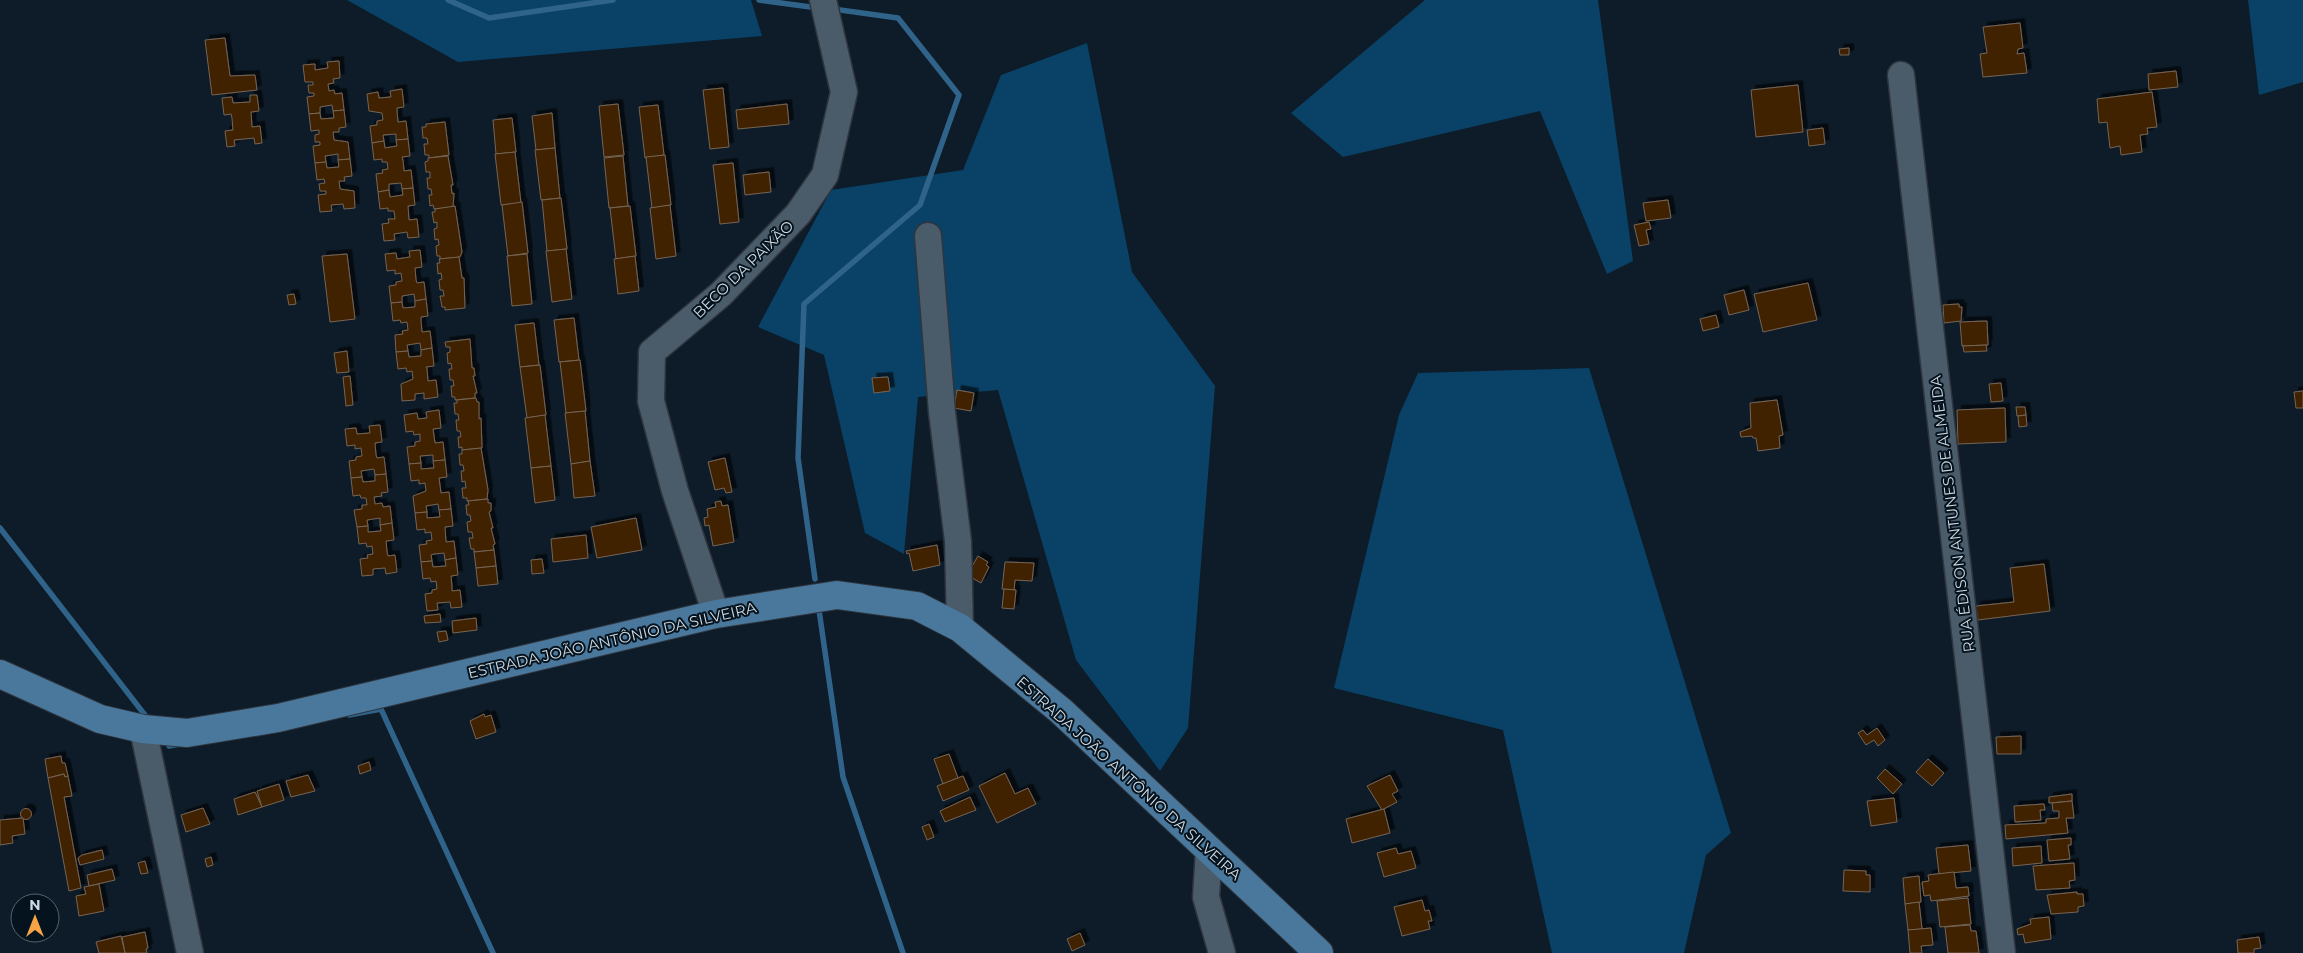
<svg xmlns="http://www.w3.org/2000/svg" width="2303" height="953" font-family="Montserrat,sans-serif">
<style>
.forest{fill:#094266}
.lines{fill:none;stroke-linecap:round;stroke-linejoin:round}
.stream{stroke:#30638a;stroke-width:5.5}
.building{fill:#402100;stroke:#756556;filter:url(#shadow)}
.minor-casing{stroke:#2e353e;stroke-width:29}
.major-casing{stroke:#2e353e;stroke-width:30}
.minor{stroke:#4a5b69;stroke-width:26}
.major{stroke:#4a789c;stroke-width:28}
.labels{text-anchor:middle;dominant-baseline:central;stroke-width:4;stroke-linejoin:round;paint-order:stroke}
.street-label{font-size:15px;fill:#d0dae2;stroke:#05131e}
</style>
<defs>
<filter id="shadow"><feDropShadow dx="4.5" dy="-4.5" stdDeviation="0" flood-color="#0009"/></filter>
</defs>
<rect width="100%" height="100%" fill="#0d1c28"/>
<g class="forest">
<path d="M 347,0 L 751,0 L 762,36 L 458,62 Z"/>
<path d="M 1425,0 L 1598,0 L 1633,261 L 1607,274 L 1540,111 L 1343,157 L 1291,113 Z"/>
<path d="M 2248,0 L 2303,0 L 2303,82 L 2259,95 Z"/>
<path d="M 1087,43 L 1132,272 L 1215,386 L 1188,728 L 1160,771 L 1076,660 L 998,390 L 918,397 L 904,554 L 865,533 L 824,355 L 758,327 L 831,190 L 963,170 L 1001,75 Z"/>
<path d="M 1589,368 L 1731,833 L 1706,855 L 1684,953 L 1552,953 L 1503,730 L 1334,688 L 1399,415 L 1418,373 Z"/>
</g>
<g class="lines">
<g class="stream">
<path d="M 448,0 L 489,18 L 613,0"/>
<path d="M 759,0 L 818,8"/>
<path d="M 0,528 L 148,719"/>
<path d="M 815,579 L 798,458 L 804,304 L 920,205 L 959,95 L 898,18 L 833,9"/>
<path d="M 819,610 L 843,777 L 903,953"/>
<path d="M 349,715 L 381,709 L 493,953"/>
<path d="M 169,746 L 180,744"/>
</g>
</g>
<g class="building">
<path d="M 2020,23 L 2023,48 L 2018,49 L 2017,54 L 2024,53 L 2027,73 L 1983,77 L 1980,54 L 1987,53 L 1983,27 Z"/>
<path d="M 225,38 L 230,76 L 255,75 L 257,90 L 212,95 L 205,40 Z"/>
<path d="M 1849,48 L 1849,55 L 1840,55 L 1839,49 Z"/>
<path d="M 339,61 L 340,78 L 333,79 L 334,83 L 328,84 L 329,91 L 334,90 L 335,94 L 342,93 L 344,110 L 333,111 L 332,105 L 320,107 L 320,113 L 309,114 L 307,97 L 314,96 L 314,93 L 309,93 L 308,85 L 313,85 L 313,82 L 305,82 L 303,65 L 315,64 L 315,70 L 328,68 L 327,62 Z"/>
<path d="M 2176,71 L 2178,87 L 2149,90 L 2148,74 Z"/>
<path d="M 1798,85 L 1803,132 L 1756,137 L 1751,90 Z"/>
<path d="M 723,88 L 729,147 L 710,149 L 703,90 Z"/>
<path d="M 402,89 L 404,107 L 397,108 L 397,111 L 398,122 L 406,121 L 408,139 L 396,140 L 396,134 L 383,135 L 384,141 L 372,143 L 370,126 L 377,125 L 377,121 L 383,120 L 382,113 L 369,111 L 367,94 L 378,92 L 379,98 L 391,97 L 390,91 Z"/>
<path d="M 2152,92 L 2157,127 L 2147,128 L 2148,134 L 2140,135 L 2142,152 L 2121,155 L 2120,146 L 2110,148 L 2107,122 L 2099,123 L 2097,99 Z"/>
<path d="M 250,95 L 257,95 L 259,111 L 251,112 L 252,127 L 260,126 L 262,143 L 255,144 L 254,138 L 234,140 L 235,146 L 227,147 L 225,131 L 233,130 L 232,118 L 231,114 L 224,115 L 222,98 L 232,97 L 233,103 L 250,102 Z"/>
<path d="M 618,104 L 624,155 L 604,157 L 599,106 Z"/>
<path d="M 787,104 L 789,124 L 738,129 L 736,110 Z"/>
<path d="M 658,105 L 664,155 L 645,158 L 639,107 Z"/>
<path d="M 344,110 L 346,127 L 339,128 L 339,132 L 333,132 L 334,140 L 348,142 L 350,159 L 338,160 L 338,154 L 325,156 L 326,162 L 315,163 L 313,146 L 320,145 L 320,142 L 315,142 L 315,135 L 319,134 L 319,130 L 311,131 L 309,114 L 320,113 L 321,119 L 334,118 L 333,111 Z"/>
<path d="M 552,113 L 555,148 L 536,150 L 532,116 Z"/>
<path d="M 512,118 L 516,152 L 496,154 L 493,120 Z"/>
<path d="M 445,122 L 449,155 L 429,158 L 429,155 L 425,155 L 424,144 L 428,144 L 427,138 L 423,138 L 422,127 L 426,127 L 426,124 Z"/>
<path d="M 1823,128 L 1825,144 L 1809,146 L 1807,130 Z"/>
<path d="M 408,139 L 410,156 L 402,157 L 403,160 L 404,171 L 411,170 L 413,188 L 402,189 L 401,183 L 389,184 L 389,190 L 378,192 L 376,174 L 383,173 L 382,170 L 388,169 L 387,162 L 382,162 L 382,159 L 374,160 L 372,143 L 384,141 L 385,148 L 397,146 L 396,140 Z"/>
<path d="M 555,148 L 560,198 L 541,200 L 535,150 Z"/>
<path d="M 515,152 L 521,203 L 501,205 L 495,154 Z"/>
<path d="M 665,155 L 671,205 L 652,208 L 646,157 Z"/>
<path d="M 448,156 L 453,185 L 451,185 L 452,194 L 454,193 L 453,207 L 434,209 L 433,205 L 430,206 L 429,195 L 432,195 L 431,189 L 428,189 L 427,178 L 430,178 L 430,172 L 426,172 L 425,162 L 428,161 L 428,158 Z"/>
<path d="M 623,156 L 628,206 L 609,208 L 604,158 Z"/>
<path d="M 350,159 L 352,176 L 344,177 L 345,181 L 339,181 L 340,189 L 354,191 L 355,208 L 344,209 L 343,204 L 331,205 L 332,211 L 320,212 L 318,195 L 326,194 L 326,191 L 320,191 L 319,184 L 325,183 L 324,179 L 317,180 L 315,163 L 326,162 L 327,168 L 339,167 L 338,160 Z"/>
<path d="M 733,163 L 739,222 L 720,224 L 713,165 Z"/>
<path d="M 769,172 L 771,192 L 745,195 L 743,175 Z"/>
<path d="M 413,188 L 415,205 L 408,206 L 409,220 L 417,219 L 419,237 L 408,238 L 407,232 L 394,234 L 395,240 L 384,241 L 382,224 L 389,223 L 388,219 L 395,219 L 394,211 L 388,211 L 388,208 L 380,209 L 378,192 L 389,190 L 390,197 L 403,195 L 402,189 Z"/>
<path d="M 561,198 L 567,249 L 547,251 L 542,200 Z"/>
<path d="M 1668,200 L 1671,218 L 1646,221 L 1643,203 Z"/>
<path d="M 522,202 L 528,253 L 508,256 L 502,205 Z"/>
<path d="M 670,205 L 676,256 L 656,259 L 650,208 Z"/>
<path d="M 455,206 L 462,252 L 460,257 L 440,259 L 440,256 L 437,256 L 436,246 L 439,245 L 438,239 L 435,240 L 434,229 L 437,228 L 437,222 L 434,223 L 432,212 L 435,212 L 435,209 Z"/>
<path d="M 630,206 L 636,256 L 616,259 L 610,208 Z"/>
<path d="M 1649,222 L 1651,229 L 1646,230 L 1649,244 L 1639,246 L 1634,225 Z"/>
<path d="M 566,249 L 572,299 L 552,302 L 546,251 Z"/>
<path d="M 420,250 L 422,267 L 415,268 L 416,280 L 417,283 L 424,282 L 426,299 L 415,301 L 414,294 L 402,296 L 402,302 L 391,303 L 389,286 L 396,285 L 396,282 L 402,281 L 401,273 L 395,274 L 395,270 L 387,271 L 385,254 L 396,253 L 397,259 L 410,257 L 409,251 Z"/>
<path d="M 347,254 L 355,319 L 330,322 L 322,256 Z"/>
<path d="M 527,254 L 532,304 L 512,306 L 507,256 Z"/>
<path d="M 635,256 L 639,291 L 618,294 L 614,259 Z"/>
<path d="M 459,257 L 462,278 L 464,278 L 465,308 L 445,310 L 445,307 L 442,307 L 440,296 L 444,296 L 443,290 L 440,290 L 439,280 L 442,279 L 441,273 L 438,274 L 437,263 L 440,263 L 439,259 Z"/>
<path d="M 1808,283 L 1817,320 L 1763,332 L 1754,294 Z"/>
<path d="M 1744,290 L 1749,310 L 1729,315 L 1724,295 Z"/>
<path d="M 294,294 L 296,304 L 289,305 L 287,295 Z"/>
<path d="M 426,299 L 428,316 L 421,317 L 421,321 L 422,332 L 430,331 L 432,348 L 421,350 L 420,343 L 407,345 L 408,351 L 396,352 L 395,335 L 403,334 L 402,331 L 408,330 L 407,322 L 401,323 L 400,320 L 393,321 L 391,303 L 402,302 L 403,308 L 415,307 L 415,301 Z"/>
<path d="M 1959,304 L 1959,307 L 1962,307 L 1961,321 L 1944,323 L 1943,305 Z"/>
<path d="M 1716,315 L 1719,327 L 1703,331 L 1700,319 Z"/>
<path d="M 574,318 L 579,360 L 559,362 L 554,320 Z"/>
<path d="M 1987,321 L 1988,345 L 1962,346 L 1960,322 Z"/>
<path d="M 534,323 L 539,365 L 520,367 L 515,325 Z"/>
<path d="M 470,339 L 472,368 L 474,368 L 475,376 L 473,376 L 477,393 L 475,393 L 475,398 L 455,400 L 455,397 L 452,397 L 451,386 L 454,386 L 453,380 L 450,380 L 449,369 L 452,369 L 451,363 L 448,364 L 447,353 L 450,352 L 450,347 L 446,347 L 445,342 Z"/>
<path d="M 1986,345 L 1987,351 L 1964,352 L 1963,346 Z"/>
<path d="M 432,348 L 434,366 L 426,367 L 427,369 L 428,381 L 436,380 L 438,397 L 424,399 L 424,393 L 415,394 L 415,400 L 402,401 L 401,384 L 413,379 L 412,371 L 407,372 L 406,368 L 398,369 L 396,352 L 408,351 L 409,357 L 421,356 L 421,350 Z"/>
<path d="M 347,351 L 349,372 L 337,373 L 334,353 Z"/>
<path d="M 580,360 L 586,411 L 566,413 L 560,362 Z"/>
<path d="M 540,365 L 546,415 L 527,418 L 520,367 Z"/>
<path d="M 350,376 L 353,405 L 346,406 L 343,377 Z"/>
<path d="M 888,377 L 890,391 L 874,393 L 872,378 Z"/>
<path d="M 2001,383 L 2003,401 L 1991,402 L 1989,384 Z"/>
<path d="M 957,390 L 974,393 L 971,411 L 954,408 Z"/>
<path d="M 2303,391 L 2303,408 L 2296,408 L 2294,392 Z"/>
<path d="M 476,398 L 477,402 L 479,402 L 479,419 L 481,418 L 482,448 L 462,450 L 462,447 L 459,448 L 458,437 L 461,437 L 460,431 L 457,431 L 456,420 L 459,420 L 458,414 L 455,414 L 454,403 L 457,403 L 457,400 Z"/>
<path d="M 1777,400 L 1783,435 L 1779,436 L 1780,448 L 1758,451 L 1756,438 L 1753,438 L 1752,436 L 1741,437 L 1740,432 L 1751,428 L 1750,403 Z"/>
<path d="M 2016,407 L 2025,407 L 2026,415 L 2017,416 Z"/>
<path d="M 2005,408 L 2006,442 L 1958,444 L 1957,410 Z"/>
<path d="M 439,410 L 441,428 L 433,429 L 435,443 L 443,442 L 445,460 L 433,461 L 433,455 L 420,456 L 421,463 L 409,464 L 407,447 L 415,446 L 415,442 L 420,441 L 420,434 L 414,435 L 413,431 L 406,432 L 404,415 L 417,413 L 418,419 L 427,418 L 426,412 Z"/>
<path d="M 585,411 L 590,461 L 571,464 L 565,413 Z"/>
<path d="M 545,415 L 551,466 L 531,468 L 525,418 Z"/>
<path d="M 2026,415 L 2027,426 L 2019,427 L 2018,416 Z"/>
<path d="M 380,425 L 382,442 L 375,443 L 376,455 L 377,458 L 384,457 L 386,474 L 375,475 L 374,469 L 361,471 L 362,477 L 351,478 L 349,461 L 356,460 L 356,457 L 362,456 L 361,448 L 355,449 L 355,445 L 347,446 L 345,429 L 356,428 L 357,434 L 370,433 L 369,426 Z"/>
<path d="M 481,448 L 488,490 L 487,499 L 467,501 L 467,498 L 463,498 L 462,488 L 466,488 L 465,481 L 462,482 L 461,471 L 464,471 L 463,465 L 460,465 L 459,454 L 462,454 L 462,450 Z"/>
<path d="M 725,458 L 732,492 L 726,493 L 724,488 L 715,490 L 708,462 Z"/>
<path d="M 445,460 L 447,477 L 439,478 L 441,493 L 449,492 L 451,509 L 439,510 L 438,504 L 426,506 L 427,512 L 415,513 L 413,496 L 426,491 L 425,483 L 419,484 L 419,480 L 411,481 L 409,464 L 421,463 L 421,469 L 434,468 L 433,461 Z"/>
<path d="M 590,461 L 595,496 L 574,498 L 571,464 Z"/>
<path d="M 551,466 L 555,500 L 535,503 L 531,468 Z"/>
<path d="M 386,474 L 388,492 L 381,493 L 382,496 L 374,497 L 375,504 L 382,503 L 383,507 L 390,506 L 392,523 L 380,525 L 380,518 L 367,520 L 368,526 L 357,527 L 354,510 L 362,509 L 362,505 L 367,505 L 366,498 L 361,498 L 360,495 L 353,496 L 351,478 L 362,477 L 363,482 L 375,481 L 375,475 Z"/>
<path d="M 488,499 L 488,503 L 491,503 L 491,511 L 489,512 L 493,528 L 491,528 L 495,544 L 493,545 L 494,550 L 474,552 L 474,549 L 471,549 L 469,538 L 473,538 L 472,532 L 468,532 L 467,522 L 471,521 L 470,515 L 467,515 L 466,505 L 469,505 L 468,501 Z"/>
<path d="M 721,501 L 722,506 L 728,505 L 734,542 L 713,546 L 709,525 L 705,526 L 704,518 L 708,517 L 707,509 L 716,507 L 715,502 Z"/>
<path d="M 451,509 L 453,526 L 445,527 L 446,542 L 454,541 L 456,558 L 445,560 L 444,553 L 434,554 L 431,555 L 432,561 L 421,562 L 419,545 L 427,544 L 426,541 L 432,540 L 431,532 L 425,533 L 425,529 L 417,530 L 415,513 L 427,512 L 427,518 L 440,517 L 439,510 Z"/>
<path d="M 636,518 L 642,550 L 597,558 L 591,527 Z"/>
<path d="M 392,523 L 394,540 L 386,541 L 387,552 L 388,556 L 395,555 L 397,572 L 386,574 L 385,568 L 373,569 L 373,575 L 362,576 L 360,559 L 368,558 L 367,555 L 373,554 L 372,546 L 367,547 L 366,543 L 359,544 L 357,527 L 368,526 L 368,532 L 381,531 L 380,525 Z"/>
<path d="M 586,535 L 588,558 L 553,562 L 551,539 Z"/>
<path d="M 937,545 L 940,565 L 913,571 L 909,553 L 907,554 L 906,551 Z"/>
<path d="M 494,550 L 496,566 L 476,568 L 474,552 Z"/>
<path d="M 978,556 L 988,562 L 986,565 L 989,567 L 981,583 L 967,575 Z"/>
<path d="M 456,558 L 458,575 L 451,576 L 452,587 L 452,591 L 460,590 L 462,607 L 451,608 L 450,602 L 437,603 L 438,610 L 427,611 L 425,594 L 432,593 L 432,590 L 437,589 L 436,581 L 431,582 L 430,578 L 423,579 L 421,562 L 432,561 L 433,567 L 446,566 L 445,560 Z"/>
<path d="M 542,559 L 544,573 L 532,574 L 531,560 Z"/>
<path d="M 1005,562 L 1034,563 L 1032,581 L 1015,580 L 1014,590 L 1002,589 Z"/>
<path d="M 2044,564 L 2050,611 L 1978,620 L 1976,606 L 2014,602 L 2010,568 Z"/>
<path d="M 496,566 L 498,584 L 478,586 L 476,568 Z"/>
<path d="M 1004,589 L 1016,590 L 1014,609 L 1002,608 Z"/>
<path d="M 440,614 L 441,622 L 425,623 L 424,616 Z"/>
<path d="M 476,618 L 477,630 L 453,633 L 452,621 Z"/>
<path d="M 446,631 L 448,640 L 439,642 L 437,632 Z"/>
<path d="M 484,714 L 485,717 L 491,715 L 496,732 L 476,739 L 470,721 Z"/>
<path d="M 1877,728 L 1885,740 L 1878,746 L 1874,740 L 1866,745 L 1858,733 L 1863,730 L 1867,735 Z"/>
<path d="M 2021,736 L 2021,754 L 1997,754 L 1996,737 Z"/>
<path d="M 949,754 L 958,778 L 943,784 L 934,759 Z"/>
<path d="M 61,756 L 62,763 L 65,763 L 68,776 L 65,777 L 64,774 L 48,778 L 45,759 Z"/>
<path d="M 1928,759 L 1944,773 L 1932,786 L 1916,772 Z"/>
<path d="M 369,762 L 371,770 L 360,774 L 358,766 Z"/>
<path d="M 1885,769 L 1902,784 L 1893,794 L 1877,778 Z"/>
<path d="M 1005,773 L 1015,794 L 1028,788 L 1036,804 L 997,823 L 979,786 Z"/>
<path d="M 64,774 L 65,777 L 68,776 L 72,796 L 64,797 L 81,888 L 69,891 L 48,778 Z"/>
<path d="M 308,775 L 315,791 L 291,797 L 286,781 Z"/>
<path d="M 1390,775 L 1398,791 L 1392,794 L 1397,802 L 1382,810 L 1367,786 Z"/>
<path d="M 963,776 L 969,790 L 943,801 L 937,786 Z"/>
<path d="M 279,784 L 284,800 L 262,807 L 257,791 Z"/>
<path d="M 255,792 L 262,807 L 238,815 L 234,799 Z"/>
<path d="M 2072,794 L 2072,801 L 2049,803 L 2049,797 Z"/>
<path d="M 970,797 L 976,810 L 945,822 L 940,811 Z"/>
<path d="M 1894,798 L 1897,822 L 1871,826 L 1867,801 Z"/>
<path d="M 2072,801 L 2074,818 L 2066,818 L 2068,833 L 2006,839 L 2005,825 L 2046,823 L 2046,819 L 2059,818 L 2059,811 L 2053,811 L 2052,803 Z"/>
<path d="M 2044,804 L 2045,810 L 2040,810 L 2041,820 L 2015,822 L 2014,806 Z"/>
<path d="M 203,808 L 210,824 L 186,832 L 181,815 Z"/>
<circle cx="26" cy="814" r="5.5"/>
<path d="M 1384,809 L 1390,833 L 1352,843 L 1346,819 Z"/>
<path d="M 23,818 L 25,834 L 12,836 L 13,843 L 0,845 L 0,820 Z"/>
<path d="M 929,824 L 934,837 L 927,840 L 922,827 Z"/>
<path d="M 2071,838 L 2071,845 L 2068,845 L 2070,859 L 2049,861 L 2047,840 Z"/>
<path d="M 1968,845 L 1971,871 L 1939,874 L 1936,848 Z"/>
<path d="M 2041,846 L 2042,863 L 2013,866 L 2012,848 Z"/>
<path d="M 1396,848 L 1398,854 L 1411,851 L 1416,868 L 1384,877 L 1377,853 Z"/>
<path d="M 102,850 L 104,859 L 80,865 L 78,858 L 82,855 Z"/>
<path d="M 211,857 L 213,865 L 207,867 L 205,859 Z"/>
<path d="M 145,861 L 148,873 L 141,874 L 138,863 Z"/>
<path d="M 2074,863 L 2075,880 L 2069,881 L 2070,888 L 2036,890 L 2033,866 Z"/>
<path d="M 112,869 L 115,880 L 89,886 L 87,875 Z"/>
<path d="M 1844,870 L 1866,871 L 1866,875 L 1870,875 L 1870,892 L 1843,891 Z"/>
<path d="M 1954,872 L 1956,888 L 1968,887 L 1969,896 L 1931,901 L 1930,895 L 1924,896 L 1922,882 L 1929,881 L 1928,875 Z"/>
<path d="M 1919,876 L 1921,902 L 1905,904 L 1903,878 Z"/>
<path d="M 99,884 L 104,911 L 79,916 L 76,896 L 86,894 L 84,887 Z"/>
<path d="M 2077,892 L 2077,894 L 2083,894 L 2084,906 L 2078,907 L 2078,912 L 2051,914 L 2047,895 Z"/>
<path d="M 1968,898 L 1971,924 L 1940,927 L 1937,901 Z"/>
<path d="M 1422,900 L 1425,911 L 1429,910 L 1432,921 L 1428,921 L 1430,929 L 1402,936 L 1394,907 Z"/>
<path d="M 1919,902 L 1922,929 L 1908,930 L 1905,904 Z"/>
<path d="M 2049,917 L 2051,939 L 2025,943 L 2023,934 L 2018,935 L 2017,929 L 2031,924 L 2030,919 Z"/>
<path d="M 1970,925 L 1971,931 L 1976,931 L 1979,953 L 1948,953 L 1945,927 Z"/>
<path d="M 1931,928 L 1933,945 L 1921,946 L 1922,953 L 1910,953 L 1908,930 Z"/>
<path d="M 145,932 L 148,948 L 146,949 L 147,953 L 125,953 L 122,937 Z"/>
<path d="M 1080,933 L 1085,945 L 1072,951 L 1067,939 Z"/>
<path d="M 121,936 L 125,953 L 99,953 L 96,942 Z"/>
<path d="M 2259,937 L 2261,948 L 2254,949 L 2254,953 L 2238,953 L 2237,940 Z"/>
</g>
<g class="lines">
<g class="minor-casing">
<g id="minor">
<path d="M 1901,75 L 2002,953"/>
<path d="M 928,236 L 942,412 L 958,541 L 960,628"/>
<path d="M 716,614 L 675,491 L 651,401 L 652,352 L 721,294 L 798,214 L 825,175 L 844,92 L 823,0"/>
<path d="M 143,729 L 190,953"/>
<path d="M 1209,850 L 1206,897 L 1222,953"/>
</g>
</g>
<g class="major-casing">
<path id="major" d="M 0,674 L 100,719 L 143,729 L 187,733 L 278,718 L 716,614 L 837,595 L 917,606 L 960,628 L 1061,711 L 1319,953"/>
</g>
<use href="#minor" class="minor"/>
<use href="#major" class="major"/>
</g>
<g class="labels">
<g class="street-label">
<text transform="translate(743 269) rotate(-44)">BECO DA PAIXÃO</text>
<text transform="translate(1952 514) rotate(-97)">RUA ÉDISON ANTUNES DE ALMEIDA</text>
<text transform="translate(612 640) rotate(-13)">ESTRADA JOÃO ANTÔNIO DA SILVEIRA</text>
<text transform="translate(1129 778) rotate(42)">ESTRADA JOÃO ANTÔNIO DA SILVEIRA</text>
</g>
</g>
<g transform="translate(35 918)"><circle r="24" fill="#05131e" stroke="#56636c"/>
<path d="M0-4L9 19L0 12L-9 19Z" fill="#f6a247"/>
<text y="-8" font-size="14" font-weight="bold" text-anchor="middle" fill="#d0dae2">N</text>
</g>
</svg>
